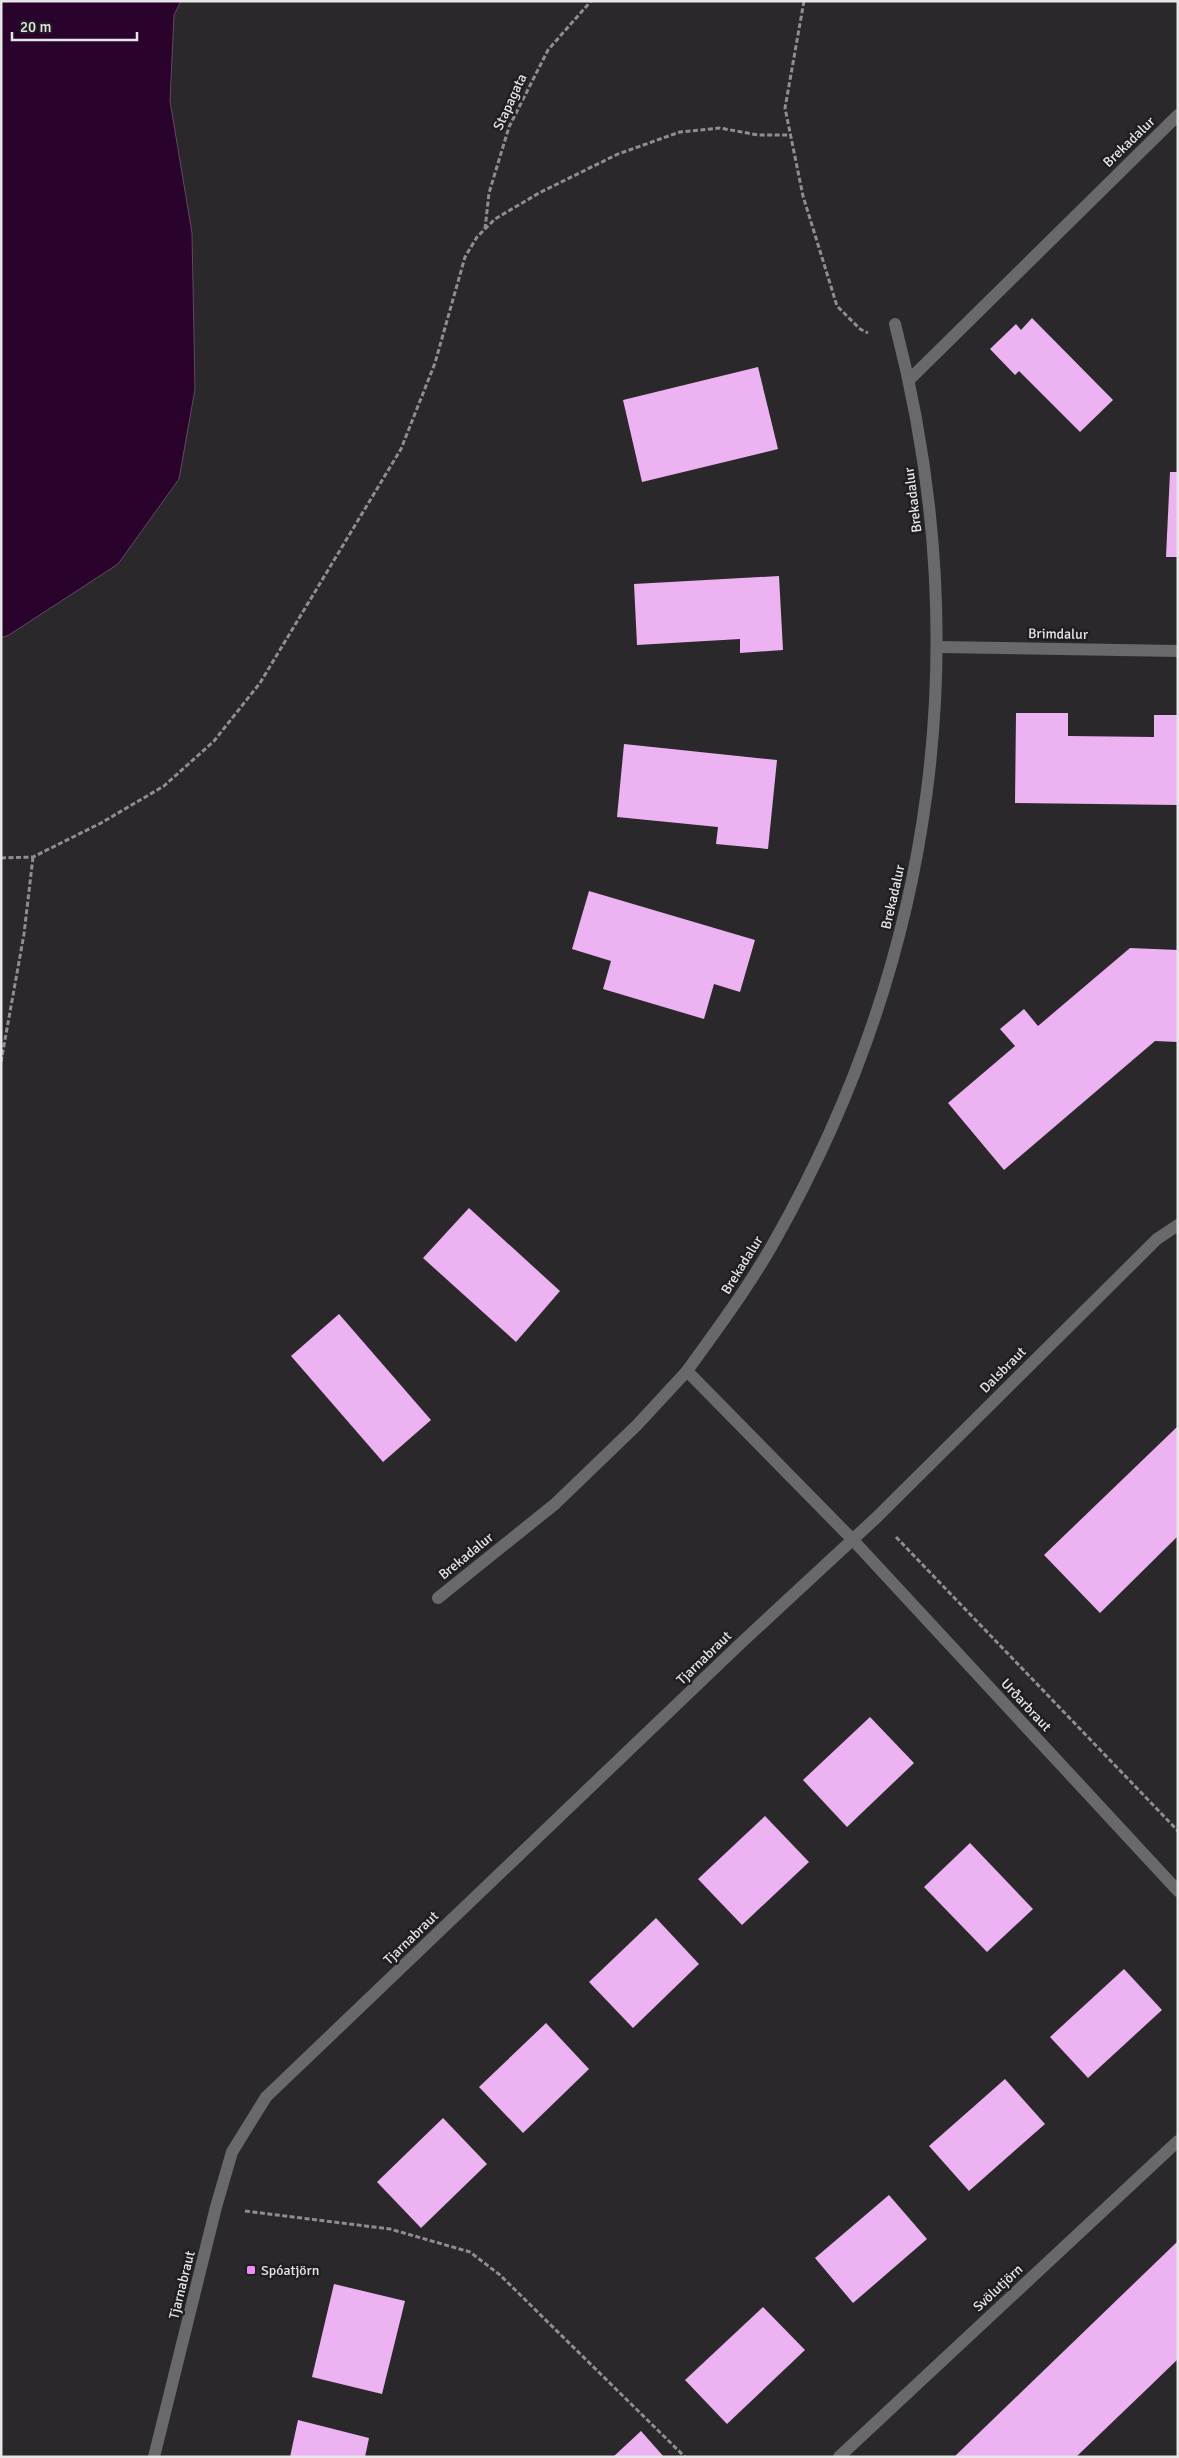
<svg xmlns="http://www.w3.org/2000/svg" width="1179" height="2458" font-family="Signika,sans-serif">
<style>
.water{fill:#29032c;stroke:#624764}
.building{fill:#edb2f2}
.lines{fill:none;stroke-linecap:round;stroke-linejoin:round}
.path{stroke:#8f8d8f;stroke-width:3;stroke-dasharray:5 2.5;stroke-linecap:butt}
.minor{stroke:#69686a;stroke-width:12}
.tertiary{stroke:#69686a;stroke-width:12}
.poi-dot{fill:#ee8bf7;stroke:#201e20;stroke-width:2}
.labels{text-anchor:middle;dominant-baseline:central;stroke-width:5;stroke-linejoin:round;paint-order:stroke}
.street-label{font-size:14px;fill:#e7e6e7;stroke:#201e20}
.poi-label{font-size:14px;fill:#e7e6e7;stroke:#201e20;text-anchor:start}
</style>
<rect width="100%" height="100%" fill="#2a282a"/>
<path class="water" d="M 1,1 L 181,1 L 174,15 L 170,101 L 192,233 L 195,389 L 179,479 L 118,564 L 9,635 L 1,638 Z"/>
<g class="building">
<path d="M 1032,318 L 1113,400 L 1080,432 L 1019,371 L 1015,375 L 990,349 L 1016,324 L 1021,330 Z"/>
<path d="M 758,367 L 778,449 L 642,482 L 623,400 Z"/>
<path d="M 1170,472 L 1178,472 L 1178,557 L 1166,557 Z"/>
<path d="M 779,576 L 783,650 L 740,653 L 740,639 L 637,645 L 634,584 Z"/>
<path d="M 1016,713 L 1068,713 L 1068,736 L 1154,737 L 1154,715 L 1178,715 L 1178,805 L 1015,803 Z"/>
<path d="M 624,744 L 777,760 L 768,849 L 716,844 L 718,827 L 617,817 Z"/>
<path d="M 589,891 L 755,940 L 740,992 L 714,984 L 704,1019 L 603,989 L 611,961 L 572,949 Z"/>
<path d="M 1130,948 L 1178,950 L 1178,1042 L 1155,1041 L 1004,1170 L 948,1103 L 1015,1046 L 1000,1029 L 1024,1009 L 1038,1026 Z"/>
<path d="M 469,1208 L 560,1291 L 516,1342 L 423,1258 Z"/>
<path d="M 339,1314 L 431,1420 L 383,1462 L 291,1356 Z"/>
<path d="M 1178,1426 L 1178,1536 L 1100,1613 L 1044,1555 Z"/>
<path d="M 870,1717 L 914,1763 L 847,1827 L 803,1780 Z"/>
<path d="M 765,1816 L 809,1862 L 742,1925 L 698,1879 Z"/>
<path d="M 970,1843 L 1033,1909 L 987,1952 L 924,1887 Z"/>
<path d="M 656,1918 L 699,1964 L 633,2028 L 589,1982 Z"/>
<path d="M 1124,1969 L 1162,2010 L 1088,2078 L 1050,2037 Z"/>
<path d="M 546,2023 L 589,2069 L 523,2133 L 479,2087 Z"/>
<path d="M 1005,2079 L 1045,2124 L 969,2191 L 929,2146 Z"/>
<path d="M 443,2118 L 487,2164 L 421,2228 L 377,2182 Z"/>
<path d="M 889,2195 L 927,2239 L 853,2303 L 815,2258 Z"/>
<path d="M 1178,2241 L 1178,2359 L 1148,2388 L 1076,2457 L 954,2457 Z"/>
<path d="M 334,2284 L 405,2301 L 382,2394 L 312,2377 Z"/>
<path d="M 763,2307 L 805,2350 L 727,2424 L 685,2380 Z"/>
<path d="M 298,2420 L 369,2438 L 365,2457 L 290,2457 Z"/>
<path d="M 641,2431 L 664,2457 L 613,2457 Z"/>
</g>
<g class="lines">
<g class="path">
<path d="M 804,1 L 785,108 L 803,196 L 837,306 L 860,329 L 868,333"/>
<path d="M 485,229 L 489,193 L 509,127 L 548,50 L 591,1"/>
<path d="M 1,858 L 33,857 L 101,823 L 164,786 L 214,741 L 260,683 L 401,449 L 435,363 L 465,257 L 477,237 L 495,219 L 539,193 L 618,154 L 680,132 L 720,128 L 758,135 L 791,135"/>
<path d="M 1,1062 L 24,934 L 33,857"/>
<path d="M 896,1537 L 1178,1831"/>
<path d="M 245,2211 L 390,2229 L 470,2252 L 500,2275 L 685,2457"/>
</g>
<g class="minor">
<path d="M 895,324 C 978,642 936,956 774,1242 C 748,1288 717,1329 687,1371 L 852,1539 L 1178,1891"/>
<path d="M 909,380 L 1178,115"/>
<path d="M 938,647 L 1178,651"/>
<path d="M 438,1598 L 555,1504 L 637,1425 L 687,1371"/>
<path d="M 839,2457 L 1178,2141"/>
</g>
<path class="tertiary" d="M 154,2457 L 216,2207 L 232,2152 L 266,2097 L 741,1643 L 877,1517 L 1157,1239 L 1178,1225"/>
</g>
<rect class="poi-dot" x="246" y="2265" width="10" height="10" rx="2.5"/>
<g class="labels">
<g class="street-label">
<text transform="translate(510 102) rotate(-65)">Stapagata</text>
<text transform="translate(1129 142) rotate(-44)">Brekadalur</text>
<text transform="translate(913 500) rotate(-97)">Brekadalur</text>
<text transform="translate(1058 634) rotate(1)">Brimdalur</text>
<text transform="translate(893 897) rotate(-77)">Brekadalur</text>
<text transform="translate(742 1265) rotate(-58)">Brekadalur</text>
<text transform="translate(1003 1370) rotate(-45)">Dalsbraut</text>
<text transform="translate(466 1556) rotate(-39)">Brekadalur</text>
<text transform="translate(704 1658) rotate(-44)">Tjarnabraut</text>
<text transform="translate(1026 1705) rotate(47)">Urðarbraut</text>
<text transform="translate(411 1938) rotate(-44)">Tjarnabraut</text>
<text transform="translate(182 2285) rotate(-76)">Tjarnabraut</text>
<text transform="translate(998 2288) rotate(-43)">Svölutjörn</text>
</g>
<g class="poi-label">
<text x="261" y="2270">Spóatjörn</text>
</g>
</g>
<rect width="1179" height="2458" fill="none" stroke="#e7e6e7" stroke-width="5"/>
<path d="M12 32v8h125v-8" fill="none" stroke="#e7e6e7" stroke-width="2.5"/>
<text x="20" y="32" font-size="15" fill="#e7e6e7" stroke="#201e20" stroke-width="4" paint-order="stroke">20 m</text>
</svg>
